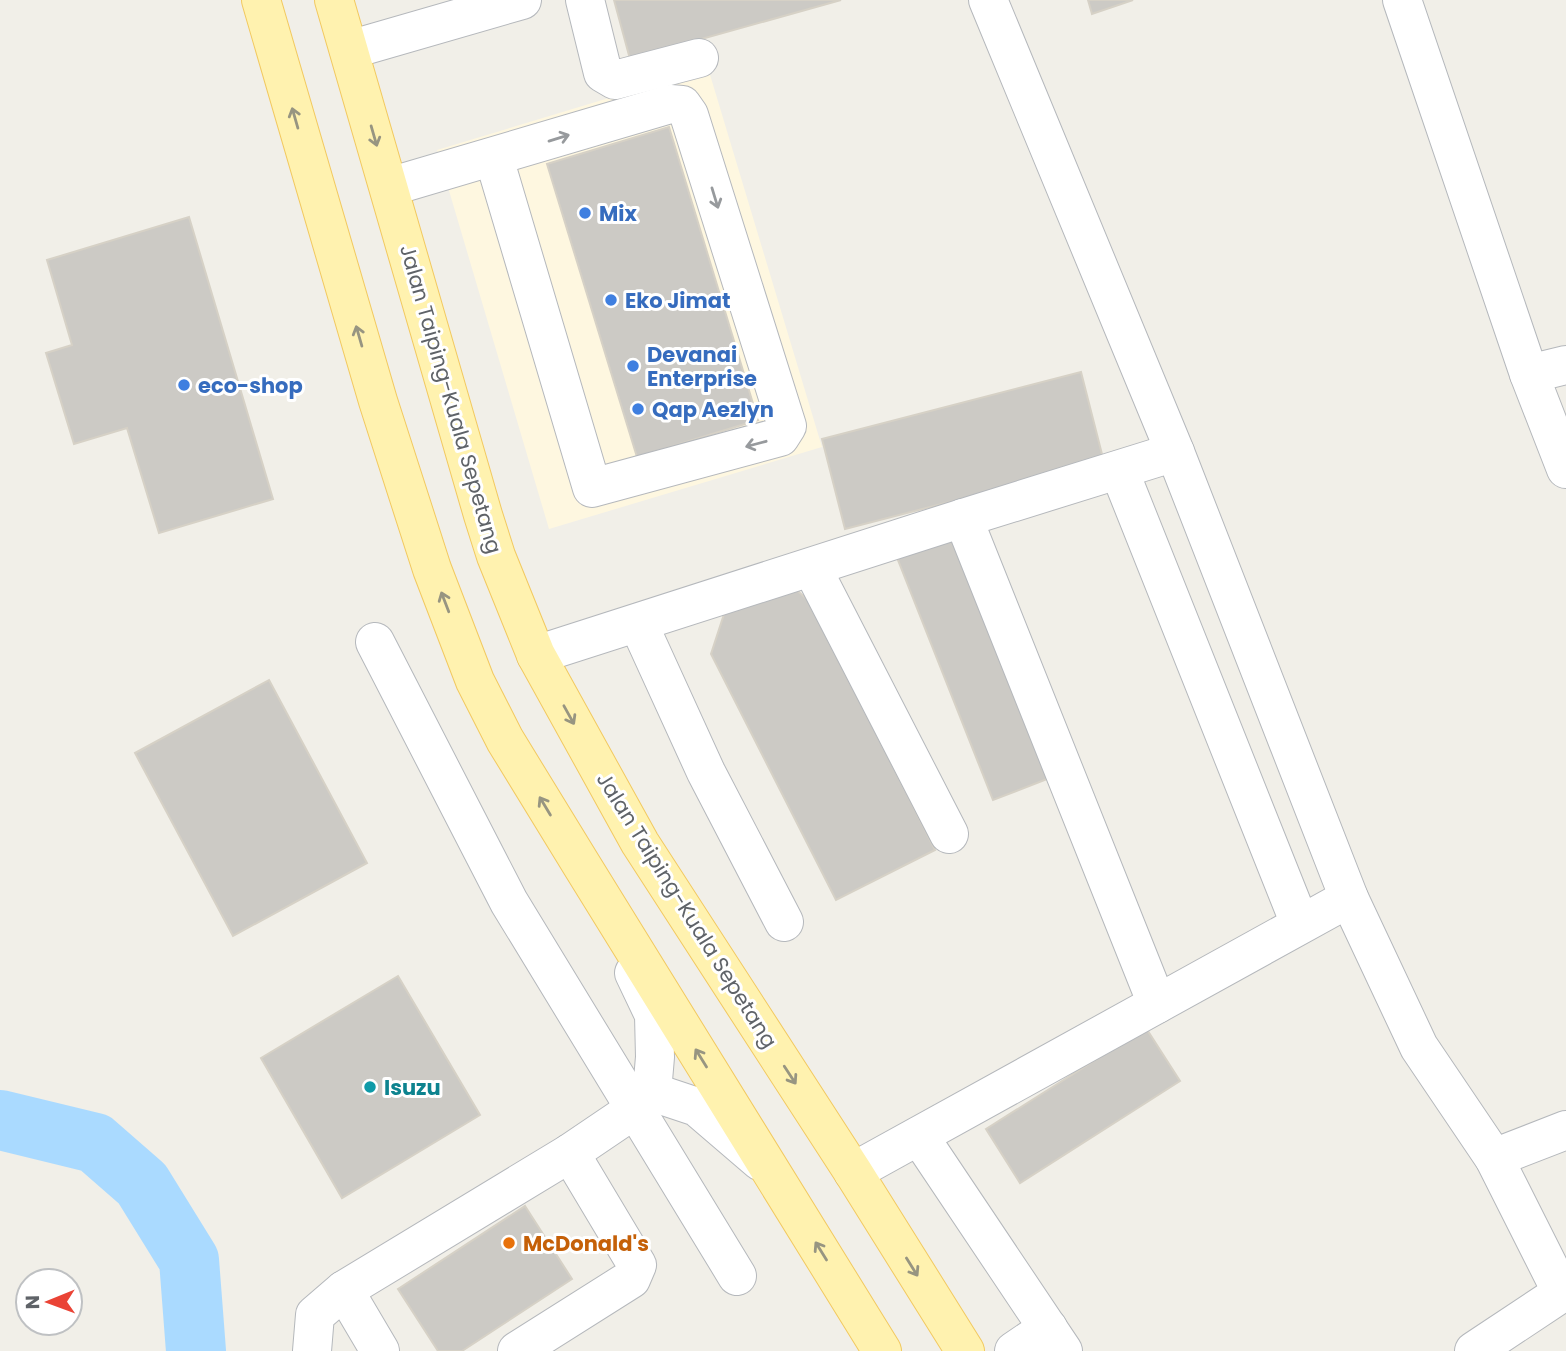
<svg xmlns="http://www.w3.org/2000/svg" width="1566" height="1351" font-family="Poppins,sans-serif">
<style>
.commercial{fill:#fef7e0}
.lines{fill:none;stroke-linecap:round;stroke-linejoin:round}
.river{stroke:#aadaff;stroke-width:60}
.building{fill:#cccac5;stroke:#d6d1c6;stroke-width:2}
.minor-casing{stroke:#b5b8bc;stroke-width:40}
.major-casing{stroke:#f2c960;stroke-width:40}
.minor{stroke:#fff;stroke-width:38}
.major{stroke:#fff2af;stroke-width:38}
.oneway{stroke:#979581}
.oneway2{stroke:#979a9d}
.shop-dot{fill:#3f7fe0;stroke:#fff;stroke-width:2.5}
.culture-dot{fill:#0f9aa8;stroke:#fff;stroke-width:2.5}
.food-dot{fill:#e8710a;stroke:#fff;stroke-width:2.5}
.labels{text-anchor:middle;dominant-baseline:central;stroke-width:6;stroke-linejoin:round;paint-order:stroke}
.shop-label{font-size:21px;font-weight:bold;fill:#366cbe;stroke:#fff;text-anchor:start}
.street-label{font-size:21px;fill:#5f6368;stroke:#fff}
.culture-label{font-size:21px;font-weight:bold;fill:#0d838f;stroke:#fff;text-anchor:start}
.food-label{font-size:21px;font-weight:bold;fill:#c56008;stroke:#fff;text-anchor:start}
</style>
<rect width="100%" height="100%" fill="#f1efe8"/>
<path class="commercial" d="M 708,68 L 822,447 L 549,529 L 437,150 Z"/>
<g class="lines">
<path class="river" d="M 0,1120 L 95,1143 L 142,1184 L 189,1260 L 196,1351"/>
</g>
<g class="building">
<path d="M 614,0 L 841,0 L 630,59 Z"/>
<path d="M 1088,0 L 1133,0 L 1092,14 Z"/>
<path d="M 669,127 L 758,420 L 637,457 L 547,164 Z"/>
<path d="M 189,217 L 273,499 L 159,533 L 127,428 L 74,444 L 46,353 L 72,345 L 47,260 Z"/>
<path d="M 1081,372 L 1104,462 L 845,529 L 822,439 Z"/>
<path d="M 958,530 L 1055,776 L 993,800 L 896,555 Z"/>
<path d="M 788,582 L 811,603 L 935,850 L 836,900 L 711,654 L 727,605 Z"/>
<path d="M 269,680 L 367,863 L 233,936 L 135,753 Z"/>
<path d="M 398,976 L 480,1115 L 342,1198 L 261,1058 Z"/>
<path d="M 1146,1028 L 1180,1081 L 1020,1183 L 986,1129 Z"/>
<path d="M 525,1206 L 572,1279 L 462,1351 L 438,1351 L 398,1289 Z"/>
</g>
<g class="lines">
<g class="minor-casing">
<g id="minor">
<path d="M 585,0 L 603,73 L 615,80 L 699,58"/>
<path d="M 988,0 L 1175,452 L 1349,898 L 1419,1047 L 1494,1158 L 1562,1293"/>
<path d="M 1402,0 L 1529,374 L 1566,469"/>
<path d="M 349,50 L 522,0"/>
<path d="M 389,187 L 670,104 L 682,105 L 689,115 L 787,426 L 780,437 L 592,488 L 494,158"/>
<path d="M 1529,374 L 1566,365"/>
<path d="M 1119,470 L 1300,924"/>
<path d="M 963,518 L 1157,1004"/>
<path d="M 812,568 L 949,834"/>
<path d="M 638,623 L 706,772 L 784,922"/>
<path d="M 375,642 L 509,902 L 737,1276"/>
<path d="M 536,655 L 963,518 L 1175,452"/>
<path d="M 652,1092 L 697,1107 L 760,1161"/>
<path d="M 919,1136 L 1063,1351"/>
<path d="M 1494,1158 L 1566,1130"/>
<path d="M 853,1172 L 1349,898"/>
<path d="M 312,1351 L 315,1315 L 344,1290"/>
<path d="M 380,1351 L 344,1290 L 570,1153 L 635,1109 L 652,1092 L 655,1057 L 654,1015 L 634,973"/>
<path d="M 517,1351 L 631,1279 L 637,1265 L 570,1153"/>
<path d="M 1014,1351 L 1048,1328"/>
<path d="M 1474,1351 L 1566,1290"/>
</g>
</g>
<g class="major-casing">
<g id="major">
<path d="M 261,0 L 378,401 L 432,569 L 475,681 L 505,740 L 581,864 L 882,1351"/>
<path d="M 334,0 L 483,515 L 496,556 L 536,655 L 640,843 L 853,1172 L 965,1351"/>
</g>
</g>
<use href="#minor" class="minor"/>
<use href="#major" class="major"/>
</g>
<defs><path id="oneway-shaft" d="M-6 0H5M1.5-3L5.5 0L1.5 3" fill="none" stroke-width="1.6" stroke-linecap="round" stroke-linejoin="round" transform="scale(1.75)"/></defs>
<g class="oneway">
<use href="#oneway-shaft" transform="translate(295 118) rotate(-106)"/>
<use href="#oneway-shaft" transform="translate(374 136) rotate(74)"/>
<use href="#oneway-shaft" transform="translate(359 336) rotate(-106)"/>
<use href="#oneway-shaft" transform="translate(445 602) rotate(-111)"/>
<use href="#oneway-shaft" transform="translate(569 715) rotate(61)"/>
<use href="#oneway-shaft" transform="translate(545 806) rotate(-121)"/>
<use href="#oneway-shaft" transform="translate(701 1058) rotate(-122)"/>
<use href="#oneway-shaft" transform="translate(790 1075) rotate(57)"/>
<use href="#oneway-shaft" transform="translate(821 1251) rotate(-122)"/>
<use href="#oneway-shaft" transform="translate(912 1267) rotate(58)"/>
</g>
<g class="oneway2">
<use href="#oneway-shaft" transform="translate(559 138) rotate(-17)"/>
<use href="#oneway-shaft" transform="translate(715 198) rotate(73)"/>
<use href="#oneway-shaft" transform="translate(756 444) rotate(165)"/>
</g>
<g class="shop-dot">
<circle cx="585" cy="213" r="7"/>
<circle cx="611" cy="300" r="7"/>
<circle cx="633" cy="366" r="7"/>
<circle cx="184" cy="385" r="7"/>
<circle cx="638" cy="409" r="7"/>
</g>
<circle class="culture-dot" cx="370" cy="1087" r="7"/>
<circle class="food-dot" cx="509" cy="1243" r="7"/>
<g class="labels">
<g class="shop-label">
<text x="599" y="213">Mix</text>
<text x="625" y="300">Eko Jimat</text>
<text x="647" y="354">Devanai<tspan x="647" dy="24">Enterprise</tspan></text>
<text x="198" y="385">eco-shop</text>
<text x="652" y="409">Qap Aezlyn</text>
</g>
<g class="street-label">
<text transform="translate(451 399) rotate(74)">Jalan Taiping-Kuala Sepetang</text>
<text transform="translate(687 910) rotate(58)">Jalan Taiping-Kuala Sepetang</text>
</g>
<g class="culture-label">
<text x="384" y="1087">Isuzu</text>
</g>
<g class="food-label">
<text x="523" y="1243">McDonald's</text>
</g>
</g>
<g transform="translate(49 1302) rotate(269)"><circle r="33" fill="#ffffff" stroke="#bfc1c3" stroke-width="2"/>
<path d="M0-5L12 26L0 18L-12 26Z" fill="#ea4335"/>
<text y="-10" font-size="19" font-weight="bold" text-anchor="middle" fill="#5f6368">N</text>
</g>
</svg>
